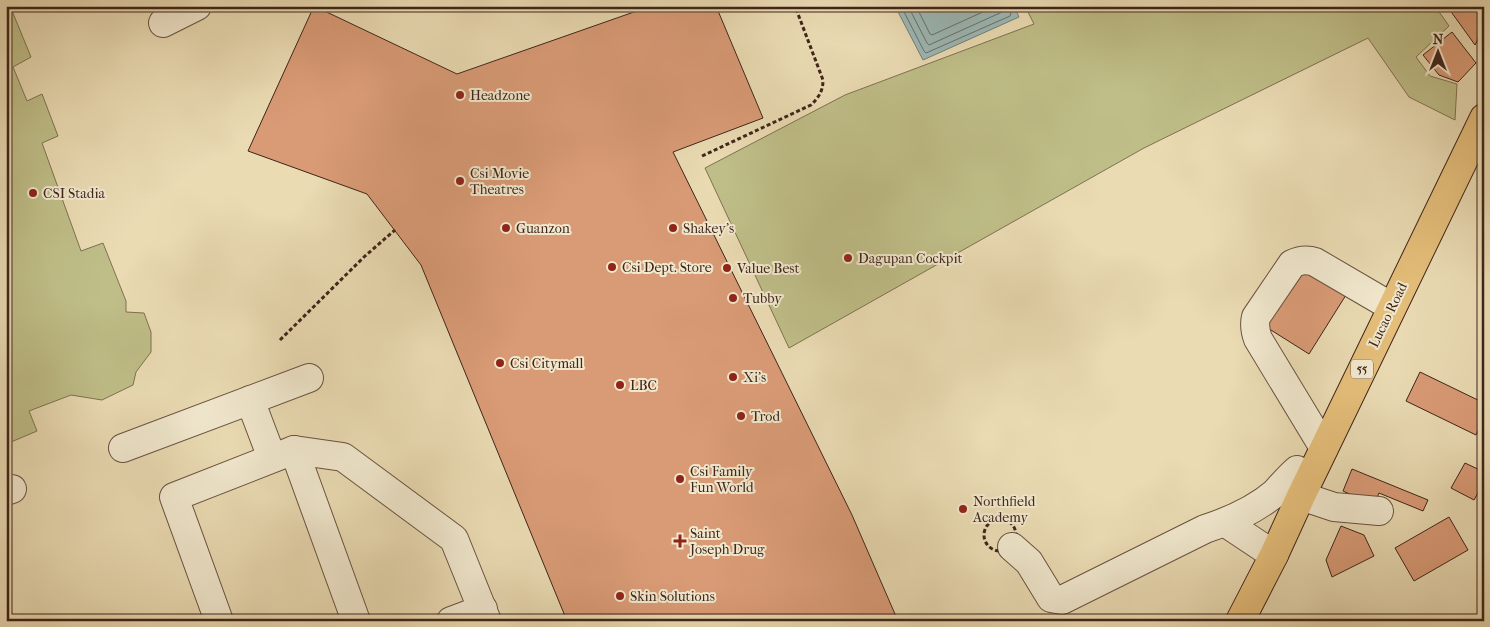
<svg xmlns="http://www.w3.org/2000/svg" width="1490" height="627" font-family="'IM FELL French Canon',serif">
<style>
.green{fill:#bfbe88;stroke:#7f7151}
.water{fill:#9bb9b7;stroke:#767d78}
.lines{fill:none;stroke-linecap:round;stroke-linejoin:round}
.shore{stroke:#6d6e68;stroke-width:1}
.building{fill:#d99b76;stroke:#3f241a}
.minor-casing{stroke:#6a5240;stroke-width:30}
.highway-casing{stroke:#3f241a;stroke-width:30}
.path{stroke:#3f241a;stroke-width:3;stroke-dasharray:4 2.5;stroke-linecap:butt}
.minor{stroke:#f1e8ce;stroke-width:28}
.highway{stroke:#e5be7a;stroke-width:28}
.poi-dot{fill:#8f2418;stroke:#f1e8ce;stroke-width:2}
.labels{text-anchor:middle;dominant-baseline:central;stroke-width:4;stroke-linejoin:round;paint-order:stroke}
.shield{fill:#f1e8ce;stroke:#745f50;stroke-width:1}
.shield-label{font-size:12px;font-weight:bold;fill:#3f241a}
.poi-label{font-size:14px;fill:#3f241a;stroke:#f1e8ce;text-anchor:start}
.street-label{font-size:14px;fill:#3f241a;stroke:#f1e8ce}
</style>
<rect width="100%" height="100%" fill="#eadbb3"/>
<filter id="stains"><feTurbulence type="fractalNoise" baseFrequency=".004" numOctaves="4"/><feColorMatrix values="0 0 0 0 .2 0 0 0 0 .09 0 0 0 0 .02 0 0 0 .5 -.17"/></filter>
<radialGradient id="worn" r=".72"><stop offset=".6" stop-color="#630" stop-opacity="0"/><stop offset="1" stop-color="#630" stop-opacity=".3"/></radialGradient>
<g class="green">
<path d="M 6,6 L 10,6 L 31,57 L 13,67 L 27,101 L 42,94 L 58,136 L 42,143 L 81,251 L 103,243 L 126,301 L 126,312 L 144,313 L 151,332 L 151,352 L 136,372 L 133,385 L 102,400 L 71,395 L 29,411 L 37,431 L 11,442 L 6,432 Z"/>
<path d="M 1025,6 L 1435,6 L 1449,26 L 1416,57 L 1430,76 L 1457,84 L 1455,120 L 1409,97 L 1368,38 L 1144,148 L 789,348 L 705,168 L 845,95 L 1034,24 Z"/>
</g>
<path class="water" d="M 895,6 L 1014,6 L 1019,17 L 923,60 Z"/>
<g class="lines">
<g class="shore">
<path d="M 901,6 L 924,51 L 926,53 L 1010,16 L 1011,13 L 1010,6"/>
<path d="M 908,6 L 927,43 L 929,45 L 1002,12 L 1003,6"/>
<path d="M 916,6 L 930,34 L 932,35 L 996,6"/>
</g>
</g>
<g class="building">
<path d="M 314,6 L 457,74 L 651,6 L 716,6 L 763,118 L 673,152 L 852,515 L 898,621 L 567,621 L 421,265 L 367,194 L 248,151 Z"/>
<path d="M 1447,6 L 1484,6 L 1484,27 L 1475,45 Z"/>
<path d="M 1452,32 L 1476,63 L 1458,82 L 1439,75 L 1423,55 Z"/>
<path d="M 1301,268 L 1346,295 L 1309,354 L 1263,325 Z"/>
<path d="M 1420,372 L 1484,403 L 1484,419 L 1476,435 L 1406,401 Z"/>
<path d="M 1465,463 L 1484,472 L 1484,482 L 1474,500 L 1451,488 Z"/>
<path d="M 1352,469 L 1428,500 L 1423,511 L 1379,493 L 1374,505 L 1343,491 Z"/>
<path d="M 1449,517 L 1468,550 L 1414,581 L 1395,548 Z"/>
<path d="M 1341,526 L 1364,535 L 1374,556 L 1332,577 L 1326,560 Z"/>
</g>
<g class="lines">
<g class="minor-casing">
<g id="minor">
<path d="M 163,23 L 197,6"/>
<path d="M 250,400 L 272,458"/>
<path d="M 123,448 L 309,378"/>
<path d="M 1324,448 L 1258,339 C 1255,331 1254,325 1256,317 L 1292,264 C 1300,260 1306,259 1315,262 L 1392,307"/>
<path d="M 294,450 L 356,621"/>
<path d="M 6,491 L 12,489"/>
<path d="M 1301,496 L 1334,507 L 1379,511"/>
<path d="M 1226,523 L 1274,555"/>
<path d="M 1012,547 L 1029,562 L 1051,598 L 1062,600 L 1205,529 C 1230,521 1255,510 1275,493 C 1282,485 1289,477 1297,470"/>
<path d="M 219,621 L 174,497 L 294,450 L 343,457 L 454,539 L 487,621"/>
<path d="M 451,621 L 483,609"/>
</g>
</g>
<g class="highway-casing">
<path id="highway" d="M 1240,621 L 1274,555 L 1301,496 L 1484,118"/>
</g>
<g class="path">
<path d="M 702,156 L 811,105 C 819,97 823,91 823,80 L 795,6"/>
<path d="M 280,340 L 365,256 L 395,230"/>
<circle cx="1000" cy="535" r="16"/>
</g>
<use href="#minor" class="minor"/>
<use href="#highway" class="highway"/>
</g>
<g class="poi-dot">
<circle cx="460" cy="95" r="5"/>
<circle cx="460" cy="181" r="5"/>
<circle cx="33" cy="193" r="5"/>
<circle cx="506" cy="228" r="5"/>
<circle cx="673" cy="228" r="5"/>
<circle cx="848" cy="258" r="5"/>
<circle cx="612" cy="267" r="5"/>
<circle cx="727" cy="268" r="5"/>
<circle cx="733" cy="298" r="5"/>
<circle cx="500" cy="363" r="5"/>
<circle cx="733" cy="377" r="5"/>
<circle cx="620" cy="385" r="5"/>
<circle cx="741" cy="416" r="5"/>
<circle cx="680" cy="479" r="5"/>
<circle cx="963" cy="509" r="5"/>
<path d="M677.5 533.5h5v5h5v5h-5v5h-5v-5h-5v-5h5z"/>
<circle cx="620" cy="596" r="5"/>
</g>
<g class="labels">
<rect class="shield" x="1351" y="359.5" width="22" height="19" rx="4"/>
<g class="shield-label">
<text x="1362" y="369">55</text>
</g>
<g class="poi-label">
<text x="470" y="95">Headzone</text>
<text x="470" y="173">Csi Movie<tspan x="470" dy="16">Theatres</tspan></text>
<text x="43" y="193">CSI Stadia</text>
<text x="516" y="228">Guanzon</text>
<text x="683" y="228">Shakey's</text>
<text x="858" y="258">Dagupan Cockpit</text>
<text x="622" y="267">Csi Dept. Store</text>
<text x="737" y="268">Value Best</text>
<text x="743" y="298">Tubby</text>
<text x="510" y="363">Csi Citymall</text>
<text x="743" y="377">Xi's</text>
<text x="630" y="385">LBC</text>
<text x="751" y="416">Trod</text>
<text x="690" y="471">Csi Family<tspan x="690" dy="16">Fun World</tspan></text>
<text x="973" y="501">Northfield<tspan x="973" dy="16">Academy</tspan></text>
<text x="690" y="533">Saint<tspan x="690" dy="16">Joseph Drug</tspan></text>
<text x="630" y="596">Skin Solutions</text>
</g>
<g class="street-label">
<text transform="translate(1388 315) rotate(-64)">Lucao Road</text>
</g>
</g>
<rect width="1490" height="627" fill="none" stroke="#eadbb3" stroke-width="25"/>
<rect x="8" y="8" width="1475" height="612" fill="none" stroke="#3f241a" stroke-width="2.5"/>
<rect x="12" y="12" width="1465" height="602" fill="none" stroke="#3f241a"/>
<g transform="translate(1438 52)" stroke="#f1e8ce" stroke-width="4" paint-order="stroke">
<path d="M0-4L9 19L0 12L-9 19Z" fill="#3f241a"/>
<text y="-8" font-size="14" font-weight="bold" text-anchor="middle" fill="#3f241a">N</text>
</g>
<rect width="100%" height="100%" filter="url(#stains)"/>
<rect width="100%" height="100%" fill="url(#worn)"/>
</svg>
